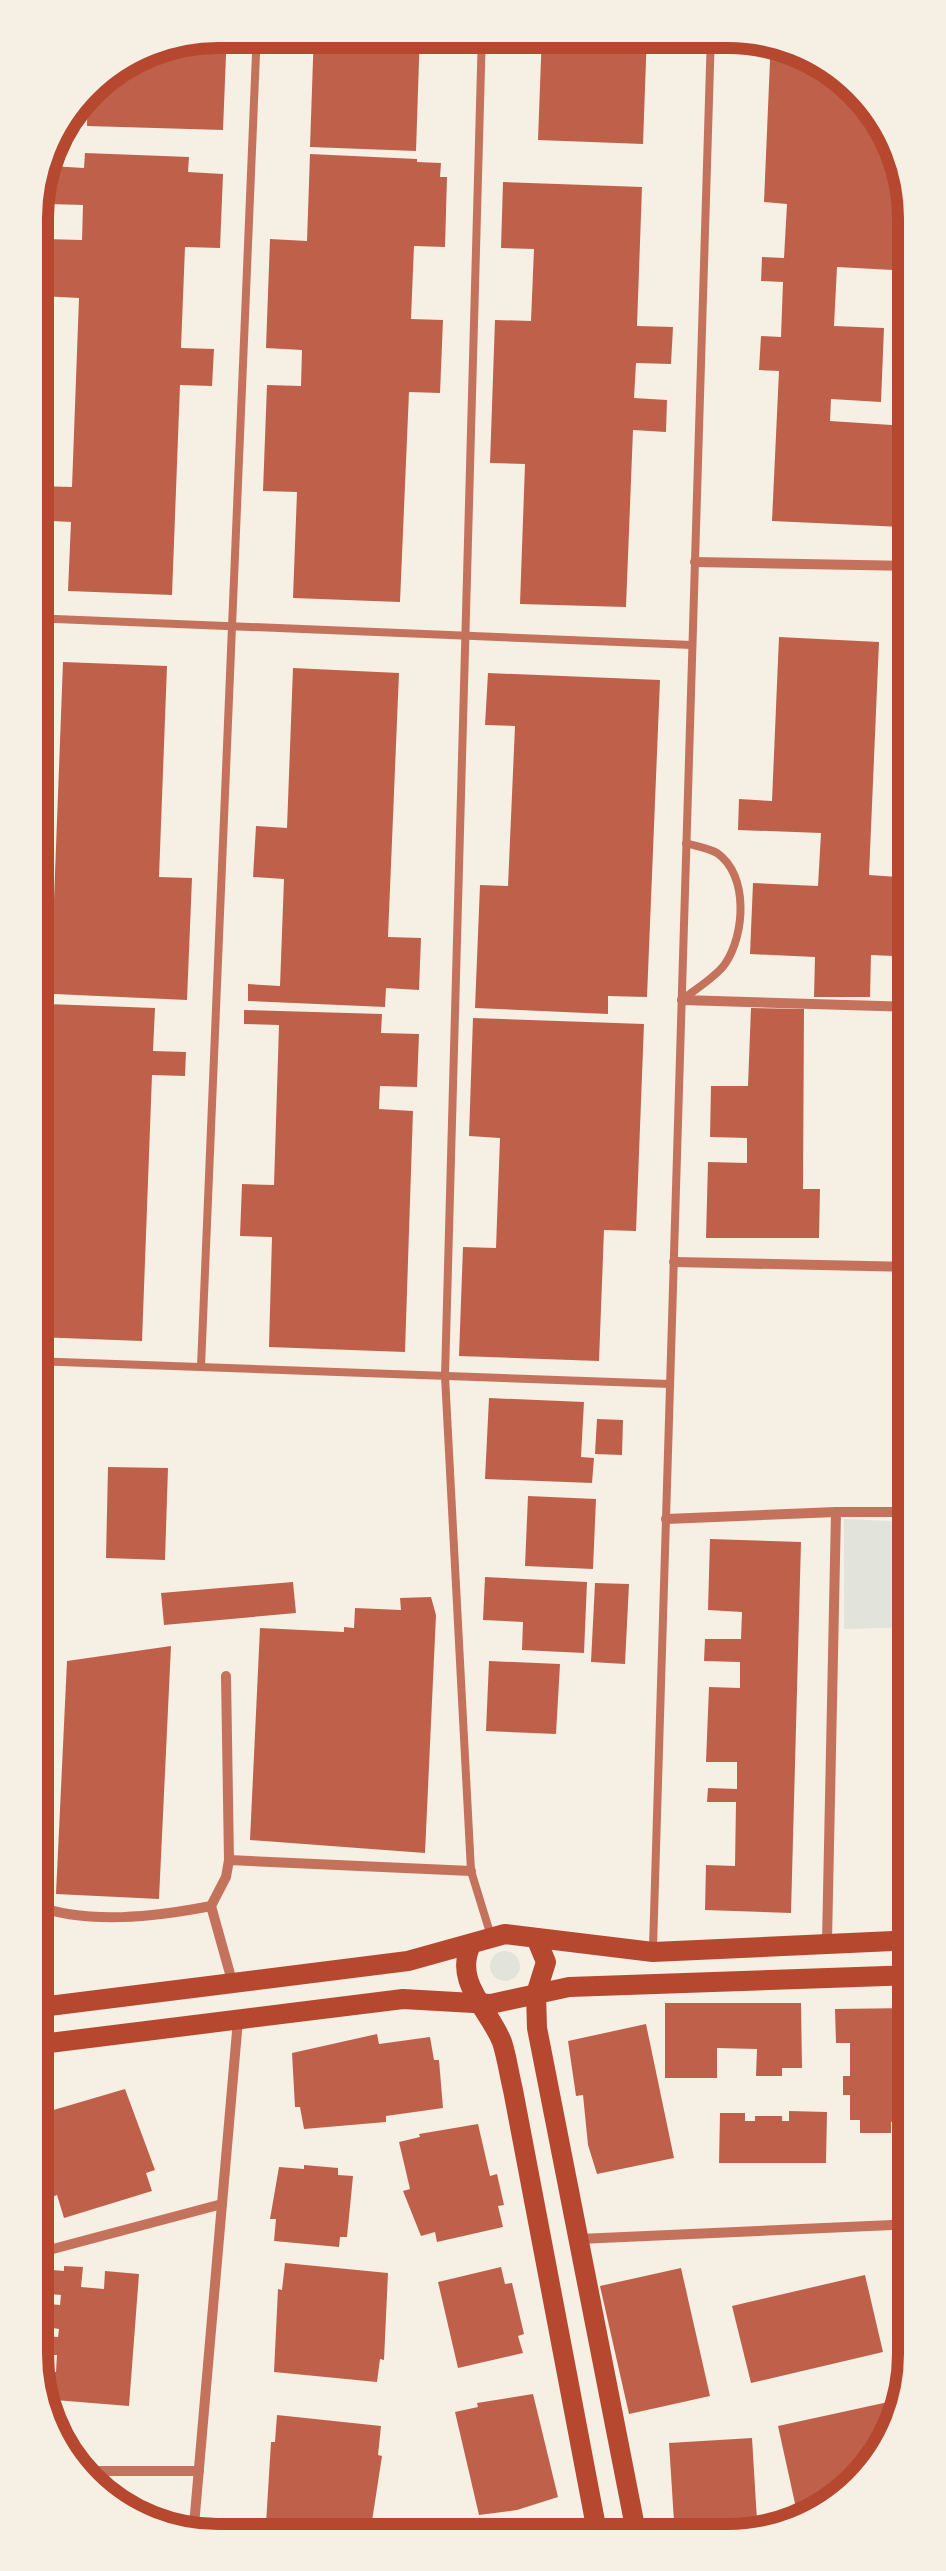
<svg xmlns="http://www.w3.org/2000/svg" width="946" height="2571" font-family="'PT Sans',sans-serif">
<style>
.green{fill:#e2e4dc}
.building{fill:#bf614a}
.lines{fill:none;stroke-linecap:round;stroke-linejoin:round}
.service{stroke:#c5725c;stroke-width:8}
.minor{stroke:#c5725c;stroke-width:10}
.secondary{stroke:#b5482f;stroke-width:20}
.rim{fill:none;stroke:#b5482f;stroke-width:12}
</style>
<rect width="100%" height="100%" fill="#f6efe4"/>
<g class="green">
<path d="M 844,1519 L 914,1522 L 914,1627 L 844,1629 Z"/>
<circle cx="505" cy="1966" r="15"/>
</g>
<g class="building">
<path d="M 218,30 L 227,30 L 223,130 L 87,126 L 88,84 L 94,77 Z"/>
<path d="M 314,31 L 420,31 L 416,151 L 310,147 Z"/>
<path d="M 542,32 L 647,33 L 643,144 L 538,140 Z"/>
<path d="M 771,37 L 861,85 L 899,156 L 893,270 L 837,267 L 834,326 L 884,328 L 881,402 L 831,399 L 830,421 L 907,426 L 902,527 L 772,521 L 779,371 L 759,370 L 761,336 L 781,337 L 783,282 L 761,281 L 762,257 L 784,258 L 787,204 L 764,202 Z"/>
<path d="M 85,153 L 189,157 L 188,172 L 223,174 L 220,248 L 185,247 L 181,348 L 214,349 L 212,386 L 180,385 L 172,595 L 68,591 L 71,522 L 33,520 L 35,486 L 72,487 L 79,298 L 41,296 L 44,239 L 82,240 L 83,205 L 49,204 L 51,166 L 84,168 Z"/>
<path d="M 310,154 L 417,159 L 417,162 L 441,163 L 440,177 L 447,177 L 445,247 L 414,246 L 411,319 L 443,320 L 440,393 L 409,392 L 400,602 L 293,598 L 297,492 L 263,491 L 267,385 L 301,386 L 302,350 L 266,348 L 270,239 L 307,241 Z"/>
<path d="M 503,182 L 642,187 L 637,326 L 673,327 L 671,364 L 636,363 L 634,398 L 667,400 L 666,432 L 633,430 L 626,607 L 520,604 L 525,464 L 490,463 L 495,320 L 531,321 L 534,249 L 501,248 Z"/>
<path d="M 779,637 L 879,642 L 869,875 L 898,877 L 894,956 L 871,955 L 870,997 L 814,997 L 815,957 L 750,954 L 753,883 L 818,886 L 821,833 L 738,830 L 739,799 L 772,801 Z"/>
<path d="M 63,662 L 167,666 L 159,877 L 192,878 L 187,1000 L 32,993 L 32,926 L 40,926 L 41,900 L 54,900 Z"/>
<path d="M 293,668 L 399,673 L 388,937 L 421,938 L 419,990 L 386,988 L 385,1007 L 248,1001 L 248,984 L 280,986 L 284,879 L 253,877 L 256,826 L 287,828 Z"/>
<path d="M 488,673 L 660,680 L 647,997 L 608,996 L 608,1014 L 475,1008 L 480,885 L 508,886 L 515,726 L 485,725 Z"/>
<path d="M 48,1004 L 155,1008 L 153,1051 L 186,1052 L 185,1076 L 152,1075 L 142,1341 L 36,1337 L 32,1209 L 41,1209 L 42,1181 L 32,1181 L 32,1104 L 44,1104 Z"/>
<path d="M 751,1008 L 804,1009 L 803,1189 L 820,1189 L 819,1238 L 706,1238 L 708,1162 L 747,1163 L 747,1138 L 710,1137 L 711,1086 L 748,1086 Z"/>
<path d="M 244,1010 L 382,1014 L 381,1033 L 419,1034 L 417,1087 L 380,1086 L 379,1109 L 413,1111 L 405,1352 L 269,1347 L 272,1237 L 240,1236 L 242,1184 L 274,1185 L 279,1025 L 244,1024 Z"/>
<path d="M 473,1018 L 644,1024 L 636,1231 L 604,1230 L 599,1361 L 459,1356 L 463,1247 L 496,1248 L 500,1138 L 469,1136 Z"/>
<path d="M 489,1398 L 584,1402 L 581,1457 L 594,1458 L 592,1483 L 485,1479 Z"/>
<path d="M 597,1419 L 623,1420 L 622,1455 L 595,1454 Z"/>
<path d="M 108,1467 L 168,1468 L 165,1560 L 106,1558 Z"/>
<path d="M 528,1496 L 596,1499 L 593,1569 L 525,1566 Z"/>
<path d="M 710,1539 L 801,1542 L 791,1913 L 705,1910 L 706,1865 L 735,1866 L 736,1802 L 707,1802 L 708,1788 L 737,1789 L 737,1762 L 706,1762 L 709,1687 L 740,1688 L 740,1662 L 704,1661 L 705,1639 L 741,1639 L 742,1612 L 708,1610 Z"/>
<path d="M 485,1577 L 587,1582 L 584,1653 L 522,1650 L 523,1622 L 483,1620 Z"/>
<path d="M 293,1582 L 296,1613 L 164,1625 L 161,1593 Z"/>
<path d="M 595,1583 L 629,1584 L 625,1664 L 591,1662 Z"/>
<path d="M 431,1597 L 436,1615 L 425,1853 L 250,1840 L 260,1628 L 344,1632 L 344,1627 L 354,1628 L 355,1608 L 401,1610 L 400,1598 Z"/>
<path d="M 171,1646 L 159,1899 L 56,1894 L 67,1661 Z"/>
<path d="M 489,1661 L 560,1664 L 556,1734 L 486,1731 Z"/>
<path d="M 665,2003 L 801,2003 L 802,2068 L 782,2068 L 782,2076 L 756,2076 L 757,2049 L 717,2048 L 717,2078 L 665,2078 Z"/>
<path d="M 911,2008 L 911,2038 L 901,2038 L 901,2058 L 913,2057 L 913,2117 L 891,2122 L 891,2133 L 860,2133 L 860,2120 L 850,2120 L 850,2095 L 843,2095 L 843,2076 L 850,2076 L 850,2043 L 836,2043 L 835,2009 Z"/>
<path d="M 646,2024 L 674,2158 L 597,2174 L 588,2145 L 583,2095 L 576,2096 L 568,2041 Z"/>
<path d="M 377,2034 L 379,2044 L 430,2037 L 434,2060 L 439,2060 L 443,2108 L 386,2116 L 386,2122 L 304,2129 L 300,2107 L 295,2107 L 292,2053 Z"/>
<path d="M 125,2089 L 155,2170 L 146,2173 L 152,2191 L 64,2218 L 57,2195 L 52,2197 L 35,2139 L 33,2116 Z"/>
<path d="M 789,2111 L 827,2112 L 826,2163 L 719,2163 L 720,2113 L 745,2113 L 745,2121 L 755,2121 L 755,2116 L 782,2116 L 782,2121 L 789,2121 Z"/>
<path d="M 478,2124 L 490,2176 L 497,2174 L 504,2205 L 498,2206 L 503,2227 L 437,2242 L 435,2232 L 421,2236 L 403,2191 L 410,2189 L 399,2142 L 420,2137 L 419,2134 Z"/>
<path d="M 304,2165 L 338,2168 L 338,2175 L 353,2176 L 347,2237 L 340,2237 L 339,2247 L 274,2241 L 276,2219 L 270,2219 L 279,2167 L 304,2169 Z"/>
<path d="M 285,2263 L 388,2273 L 384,2360 L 380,2359 L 377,2382 L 274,2372 L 278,2289 L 282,2290 Z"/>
<path d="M 64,2266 L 83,2267 L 81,2287 L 104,2289 L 105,2271 L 139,2274 L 129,2406 L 55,2400 L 55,2388 L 43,2387 L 44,2371 L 56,2372 L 57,2355 L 46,2355 L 47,2336 L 58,2337 L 59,2329 L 47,2327 L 49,2304 L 60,2305 L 61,2295 L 50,2294 L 52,2270 L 64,2271 Z"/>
<path d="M 501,2267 L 505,2284 L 512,2283 L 524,2334 L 518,2336 L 523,2353 L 458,2368 L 438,2282 Z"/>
<path d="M 681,2268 L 710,2396 L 629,2414 L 600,2286 Z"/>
<path d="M 865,2275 L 883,2352 L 751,2383 L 732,2306 Z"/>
<path d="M 533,2394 L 558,2497 L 517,2510 L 479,2515 L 455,2412 L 478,2407 L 477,2403 Z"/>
<path d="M 902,2399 L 870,2477 L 829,2500 L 796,2508 L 778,2426 Z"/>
<path d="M 277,2415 L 381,2426 L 378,2455 L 382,2456 L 370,2534 L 266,2524 L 271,2442 L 275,2442 Z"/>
<path d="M 752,2438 L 758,2537 L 675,2537 L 669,2443 Z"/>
</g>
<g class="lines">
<g class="service">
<path d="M 482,32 L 445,1376 L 471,1871 L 491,1936"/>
<path d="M 31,618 L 692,645"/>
<path d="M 682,1000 C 695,989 715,978 725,964 C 745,935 749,875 717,853 C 709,848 695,846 686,843"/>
<path d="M 32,1361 L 670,1384"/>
<path d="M 201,1367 L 257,30"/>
<path d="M 653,1948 L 711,33"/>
</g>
<g class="minor">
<path d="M 695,562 L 913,566"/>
<path d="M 682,1000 L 914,1007"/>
<path d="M 911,1007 L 913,945"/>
<path d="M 674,1262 L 914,1267"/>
<path d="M 666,1519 L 836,1512"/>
<path d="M 229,1860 L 471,1871"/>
<path d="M 33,1905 C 88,1925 155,1917 211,1906 L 226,1877 L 229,1860 L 226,1676"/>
<path d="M 211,1906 L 232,1981"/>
<path d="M 827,1941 L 836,1512 L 914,1512"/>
<path d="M 902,2225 L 916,2286"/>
<path d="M 579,2239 L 915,2224"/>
<path d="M 34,2254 L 222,2204"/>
<path d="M 77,2471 L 199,2471"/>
<path d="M 193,2537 L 238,2020"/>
</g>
<g class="secondary">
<path d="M 536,1938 L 546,1962 L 536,1994 L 537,2028 L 637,2537"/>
<path d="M 471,1945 C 453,1982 489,2009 502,2042 C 507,2057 509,2074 513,2090 L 598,2537"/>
<path d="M 33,2008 L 408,1961 L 505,1934 L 653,1952 L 915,1940"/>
<path d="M 33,2045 L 403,1999 L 491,2004 L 569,1987 L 915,1975"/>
</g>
</g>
<path d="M0 0H946V2571H0ZM218 48H728A170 170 0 0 1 898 218V2354A170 170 0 0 1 728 2524H218A170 170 0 0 1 48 2354V218A170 170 0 0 1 218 48Z" fill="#f6efe4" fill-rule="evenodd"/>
<path class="rim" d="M218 48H728A170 170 0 0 1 898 218V2354A170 170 0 0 1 728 2524H218A170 170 0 0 1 48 2354V218A170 170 0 0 1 218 48Z"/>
</svg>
